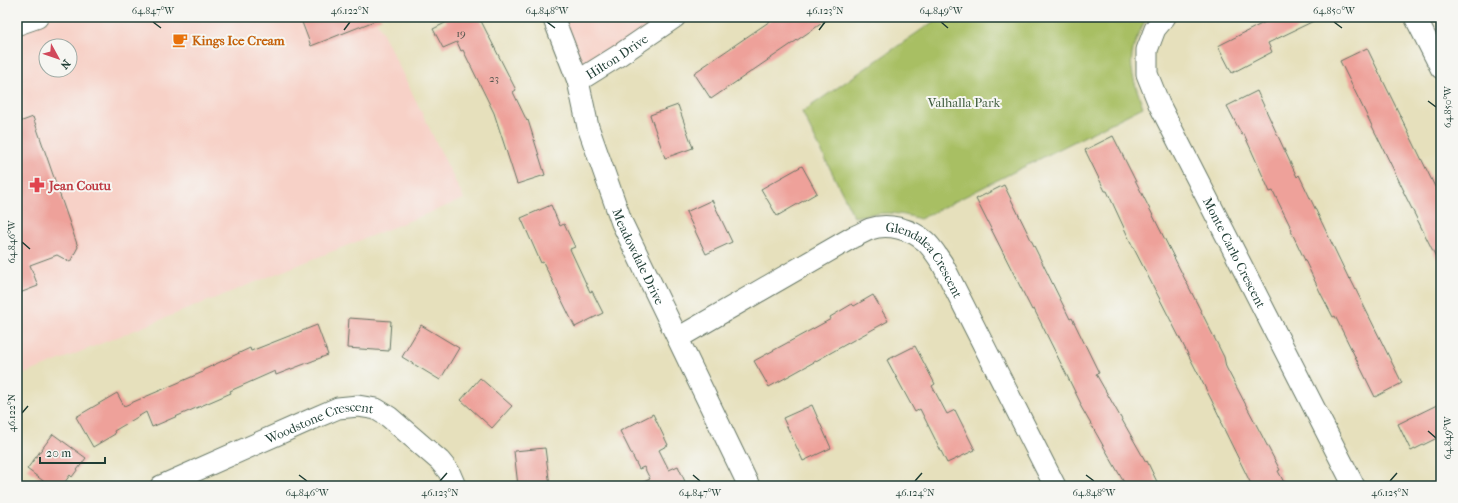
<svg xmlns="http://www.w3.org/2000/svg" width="1458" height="503" font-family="'IM FELL French Canon',serif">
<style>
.built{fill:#f7d1c7;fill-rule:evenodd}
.green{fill:#a8bf64;stroke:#647e4c}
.building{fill:#eea19a}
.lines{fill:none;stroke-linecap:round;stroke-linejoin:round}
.street-casing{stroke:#657664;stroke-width:23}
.primary-casing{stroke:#657664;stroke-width:24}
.street{stroke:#fff;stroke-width:21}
.primary{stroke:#fff;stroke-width:22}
.ticks{fill:none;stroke:#1f3d34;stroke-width:1.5}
.labels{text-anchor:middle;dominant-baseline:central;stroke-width:4;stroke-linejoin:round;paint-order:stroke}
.number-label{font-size:11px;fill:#53564e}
.food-label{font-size:13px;font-weight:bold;fill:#c56008;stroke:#f6f6f2;text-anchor:start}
.street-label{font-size:13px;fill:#1f3d34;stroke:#f6f6f2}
.park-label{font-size:13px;fill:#415e40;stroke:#f6f6f2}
.health-label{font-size:13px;font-weight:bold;fill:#be3a42;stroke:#f6f6f2;text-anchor:start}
.neatline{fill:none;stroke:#1f3d34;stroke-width:1.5}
.ticks-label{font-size:10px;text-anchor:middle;fill:#1f3d34}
</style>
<rect width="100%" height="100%" fill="#f6f6f2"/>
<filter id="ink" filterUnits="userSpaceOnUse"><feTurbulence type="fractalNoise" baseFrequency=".025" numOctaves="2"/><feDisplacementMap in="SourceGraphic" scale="8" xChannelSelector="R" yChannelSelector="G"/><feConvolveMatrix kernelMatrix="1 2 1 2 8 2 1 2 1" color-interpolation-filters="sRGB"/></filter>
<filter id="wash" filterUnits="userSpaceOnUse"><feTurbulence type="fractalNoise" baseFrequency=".012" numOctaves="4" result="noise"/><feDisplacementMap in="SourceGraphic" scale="16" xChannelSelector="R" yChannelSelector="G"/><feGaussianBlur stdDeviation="0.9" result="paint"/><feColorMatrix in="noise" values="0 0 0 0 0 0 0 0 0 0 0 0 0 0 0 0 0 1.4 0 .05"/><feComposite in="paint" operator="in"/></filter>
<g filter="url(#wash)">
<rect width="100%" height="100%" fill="#e6e0bc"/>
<g class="built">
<path d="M 17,17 L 375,17 L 464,199 L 17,377 ZM 46,46 L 70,46 L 70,70 L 46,70 Z"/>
<path d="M 553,17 L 671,17 L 578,81 Z"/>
</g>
<path class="green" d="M 940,17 L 1147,17 C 1141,29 1134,42 1132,55 C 1129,71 1138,92 1143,107 L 920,219 C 895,211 880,212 854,217 L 802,112 Z"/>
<g id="blocks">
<g class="building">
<path d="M 300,17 L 381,17 L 382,18 L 311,46 Z"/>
<path d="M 444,17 L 479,17 L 516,90 L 513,92 L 527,121 L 528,120 L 545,175 L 517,184 L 494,113 L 463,50 L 461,51 L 457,42 L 443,48 L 433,29 L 447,22 Z"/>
<path d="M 776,17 L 831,17 L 711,99 L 694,73 Z"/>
<path d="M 1275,17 L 1322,17 L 1268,43 L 1272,52 L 1232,73 L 1218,46 Z"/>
<path d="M 1367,48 L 1441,199 L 1441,267 L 1403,191 L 1404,191 L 1340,61 Z"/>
<path d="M 1257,91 L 1297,177 L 1299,175 L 1349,279 L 1350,278 L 1402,383 L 1375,397 L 1335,316 L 1333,317 L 1321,294 L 1291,231 L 1292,230 L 1273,191 L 1270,192 L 1244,134 L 1242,135 L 1227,106 Z"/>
<path d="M 678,105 L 693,148 L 665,158 L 650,115 Z"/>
<path d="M 33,117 L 78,247 L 70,262 L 57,255 L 30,265 L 38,286 L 17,294 L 17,123 Z"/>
<path d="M 1113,136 L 1224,357 L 1226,367 L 1280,470 L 1278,471 L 1286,486 L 1252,486 L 1221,423 L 1222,422 L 1211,399 L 1131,243 L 1107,191 L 1105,191 L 1085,150 Z"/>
<path d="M 802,166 L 817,193 L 777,216 L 761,189 Z"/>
<path d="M 1004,185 L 1070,319 L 1072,318 L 1099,373 L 1096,374 L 1146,462 L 1147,461 L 1159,486 L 1126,486 L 1080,405 L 1081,404 L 1034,309 L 1032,310 L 976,199 Z"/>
<path d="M 712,200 L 732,242 L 706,254 L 686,212 Z"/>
<path d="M 551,205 L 560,226 L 564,224 L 575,247 L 570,249 L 590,292 L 592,291 L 603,313 L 575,327 L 543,262 L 541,263 L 521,218 Z"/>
<path d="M 873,295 L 888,321 L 769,387 L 754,361 L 831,319 L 830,317 L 852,304 L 854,306 Z"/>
<path d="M 349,318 L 391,321 L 389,351 L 347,348 Z"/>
<path d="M 317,325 L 328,355 L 276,375 L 275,371 L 230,391 L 231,393 L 152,427 L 146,412 L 114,431 L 115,434 L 93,447 L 76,417 L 117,393 L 124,406 L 203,372 L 203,370 L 250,348 L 251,351 Z"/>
<path d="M 421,325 L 459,348 L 440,380 L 402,357 Z"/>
<path d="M 915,346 L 935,384 L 932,386 L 947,414 L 955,410 L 975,450 L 947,463 L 920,409 L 915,412 L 887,360 Z"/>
<path d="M 480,378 L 512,406 L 492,428 L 461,400 Z"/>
<path d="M 1441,403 L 1441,436 L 1411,451 L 1398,424 Z"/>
<path d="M 812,405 L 831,448 L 803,461 L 783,418 Z"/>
<path d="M 653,414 L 668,445 L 659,450 L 669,470 L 678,466 L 687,486 L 635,486 L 650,479 L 644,467 L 639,469 L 620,431 Z"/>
<path d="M 53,434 L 86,458 L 72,477 L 70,475 L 62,486 L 50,486 L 27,469 Z"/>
<path d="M 545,448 L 550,486 L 518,486 L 514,451 Z"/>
</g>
</g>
</g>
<g filter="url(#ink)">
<use href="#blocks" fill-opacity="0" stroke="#657664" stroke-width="1"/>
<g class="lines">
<g class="street-casing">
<g id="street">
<path id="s1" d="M 553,17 L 578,81 L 588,127 L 622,223 L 749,486"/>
<path id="s2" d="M 1165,17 L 1155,29 L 1147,50 L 1147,74 L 1159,104 L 1354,486"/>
<path d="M 1415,17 L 1441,68"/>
<path id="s3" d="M 578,81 L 618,56 L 675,17"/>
<path id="s4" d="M 678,338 L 853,237 C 859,235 865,231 870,229 C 888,223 911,229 925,241 C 932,247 937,256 942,263 L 1055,486"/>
<path id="s5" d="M 161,486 L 310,420 L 338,408 L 358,406 L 376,409 L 389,417 L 440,461 L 449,472 L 455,486"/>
</g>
</g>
<g class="primary-casing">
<path id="primary" d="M 17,24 L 37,17"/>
</g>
<use href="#street" class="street"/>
<use href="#primary" class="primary"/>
</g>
</g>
<path class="ticks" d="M 153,22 L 161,28M 547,22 L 555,28M 941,22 L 948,28M 1334,22 L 1342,28M 344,30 L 350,22M 819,30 L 825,22M 1428,101 L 1436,107M 22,242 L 30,249M 22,413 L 28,406M 1428,431 L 1436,438M 299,475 L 307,481M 693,475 L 700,481M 1086,475 L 1094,481M 440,481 L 447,473M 915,481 L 922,473M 1390,481 L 1397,473"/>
<defs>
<g id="cafe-bare" transform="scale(1.2)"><path d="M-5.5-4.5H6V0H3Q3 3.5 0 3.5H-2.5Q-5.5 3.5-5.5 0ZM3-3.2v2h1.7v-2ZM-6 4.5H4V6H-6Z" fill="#e8710a" stroke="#f6f6f2" stroke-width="2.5" paint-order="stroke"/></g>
<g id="pharmacy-bare" transform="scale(1.2)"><path d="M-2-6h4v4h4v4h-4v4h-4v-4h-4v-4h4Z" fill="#e0444e" stroke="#f6f6f2" stroke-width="2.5" paint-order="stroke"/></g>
</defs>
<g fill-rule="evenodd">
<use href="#cafe-bare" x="180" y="40"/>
<use href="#pharmacy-bare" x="37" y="185"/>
</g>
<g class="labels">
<g class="number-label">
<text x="461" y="33">19</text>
<text x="494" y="78">23</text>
</g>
<g class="food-label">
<text x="192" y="40">Kings Ice Cream</text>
</g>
<g class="street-label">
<text stroke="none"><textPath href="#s3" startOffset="46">Hilton Drive</textPath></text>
<text stroke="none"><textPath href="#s2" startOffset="261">Monte Carlo Crescent</textPath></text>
<text stroke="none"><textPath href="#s1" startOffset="255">Meadowdale Drive</textPath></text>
<text stroke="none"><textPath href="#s4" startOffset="291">Glendalea Crescent</textPath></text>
<text stroke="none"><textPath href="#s5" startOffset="172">Woodstone Crescent</textPath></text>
</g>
<g class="park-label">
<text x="964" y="102">Valhalla Park</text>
</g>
<g class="health-label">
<text x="49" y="185">Jean Coutu</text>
</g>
</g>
<rect width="1458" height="503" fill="none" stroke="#f6f6f2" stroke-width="44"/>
<g transform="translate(58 58) rotate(130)"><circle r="19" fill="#f6f6f2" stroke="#a0aca6"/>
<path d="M0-3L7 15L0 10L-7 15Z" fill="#d1495b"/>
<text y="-6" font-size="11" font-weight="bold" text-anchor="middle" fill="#1f3d34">N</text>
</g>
<path d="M40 457v6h65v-6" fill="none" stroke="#1f3d34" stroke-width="2"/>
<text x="46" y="457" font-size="12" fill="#1f3d34" stroke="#f6f6f2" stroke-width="3" paint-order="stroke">20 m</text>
<rect x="22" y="22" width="1414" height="459" class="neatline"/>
<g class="ticks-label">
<text x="153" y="14">64.847°W</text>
<text x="350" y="14">46.122°N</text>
<text x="547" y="14">64.848°W</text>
<text x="825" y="14">46.123°N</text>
<text x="941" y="14">64.849°W</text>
<text x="1334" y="14">64.850°W</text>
<text transform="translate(1447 107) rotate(-90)" y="4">64.850°W</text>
<text transform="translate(11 242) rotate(-90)" y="4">64.846°W</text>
<text transform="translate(11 413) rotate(-90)" y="4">46.122°N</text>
<text transform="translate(1447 438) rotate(-90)" y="4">64.849°W</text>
<text x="307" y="496">64.846°W</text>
<text x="440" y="496">46.123°N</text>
<text x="700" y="496">64.847°W</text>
<text x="915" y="496">46.124°N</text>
<text x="1094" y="496">64.848°W</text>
<text x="1390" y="496">46.125°N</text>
</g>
</svg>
